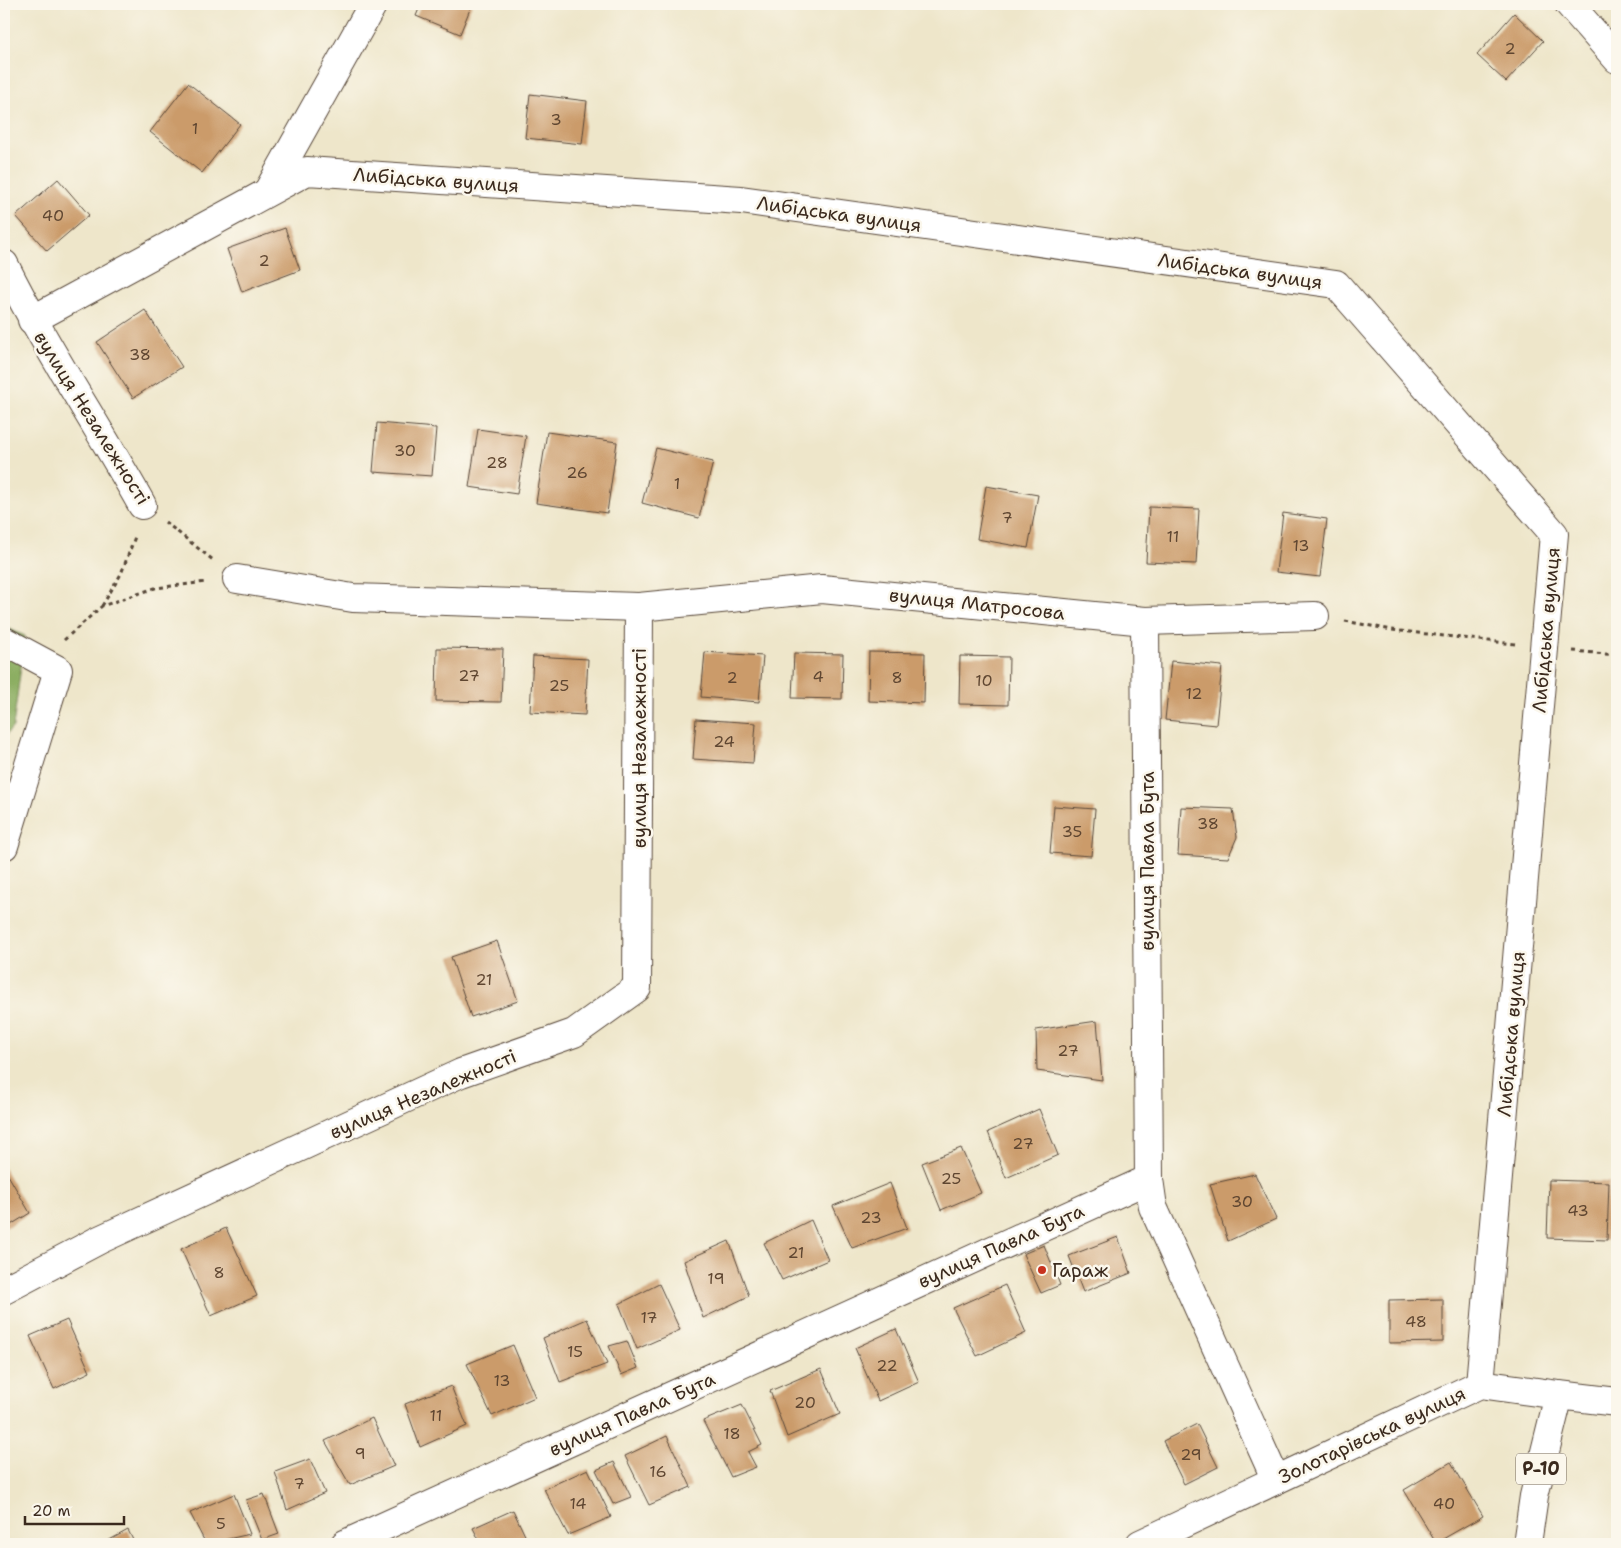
<svg xmlns="http://www.w3.org/2000/svg" width="1621" height="1548" font-family="'Shantell Sans',sans-serif">
<style>
.forest{fill:#8cae62;stroke:#646c40}
.building{fill:#cb9b6a}
.lines{fill:none;stroke-linecap:round;stroke-linejoin:round}
.minor-casing{stroke:#564638;stroke-width:30}
.major-casing{stroke:#564638;stroke-width:30}
.path{stroke:#564638;stroke-width:3;stroke-dasharray:4 4;stroke-linecap:butt}
.minor{stroke:#fff;stroke-width:28}
.major{stroke:#fff;stroke-width:28}
.poi-dot{fill:#c8321e;stroke:#fbf7ec;stroke-width:2}
.labels{text-anchor:middle;dominant-baseline:central;stroke-width:5;stroke-linejoin:round;paint-order:stroke}
.number-label{font-size:16px;fill:#5f4631}
.shield{fill:#fbf7ec;stroke:#75685c;stroke-width:1}
.shield-label{font-size:18px;font-weight:bold;fill:#3b2a1e}
.street-label{font-size:19px;fill:#3b2a1e;stroke:#fbf7ec}
.poi-label{font-size:19px;fill:#3b2a1e;stroke:#fbf7ec;text-anchor:start}
</style>
<rect width="100%" height="100%" fill="#fbf7ec"/>
<filter id="ink" filterUnits="userSpaceOnUse"><feTurbulence type="fractalNoise" baseFrequency=".02" numOctaves="2"/><feDisplacementMap in="SourceGraphic" scale="10" xChannelSelector="R" yChannelSelector="G"/><feConvolveMatrix kernelMatrix="1 2 1 2 8 2 1 2 1" color-interpolation-filters="sRGB"/></filter>
<filter id="wash" filterUnits="userSpaceOnUse"><feTurbulence type="fractalNoise" baseFrequency=".0096" numOctaves="4" result="noise"/><feDisplacementMap in="SourceGraphic" scale="20" xChannelSelector="R" yChannelSelector="G"/><feGaussianBlur stdDeviation="1.12" result="paint"/><feColorMatrix in="noise" values="0 0 0 0 0 0 0 0 0 0 0 0 0 0 0 0 0 1.4 0 .05"/><feComposite in="paint" operator="in"/></filter>
<g filter="url(#wash)">
<rect width="100%" height="100%" fill="#eee6ca"/>
<path class="forest" d="M 4,626 L 25,636 L 13,727 L 4,737 Z"/>
<g id="blocks">
<g class="building">
<path d="M 421,4 L 472,4 L 460,34 L 416,16 Z"/>
<path d="M 1514,13 L 1543,41 L 1506,82 L 1477,55 Z"/>
<path d="M 188,83 L 240,124 L 202,173 L 150,132 Z"/>
<path d="M 530,94 L 587,101 L 582,144 L 525,138 Z"/>
<path d="M 58,179 L 89,215 L 47,251 L 16,216 Z"/>
<path d="M 285,228 L 300,270 L 242,292 L 227,249 Z"/>
<path d="M 145,310 L 182,367 L 133,398 L 97,342 Z"/>
<path d="M 377,423 L 436,428 L 432,476 L 373,472 Z"/>
<path d="M 478,429 L 526,436 L 517,494 L 469,487 Z"/>
<path d="M 547,432 L 617,442 L 607,513 L 536,503 Z"/>
<path d="M 656,448 L 713,462 L 699,518 L 642,503 Z"/>
<path d="M 986,486 L 1038,495 L 1028,548 L 977,539 Z"/>
<path d="M 1149,507 L 1199,509 L 1196,564 L 1146,562 Z"/>
<path d="M 1283,513 L 1327,519 L 1320,577 L 1276,572 Z"/>
<path d="M 437,648 L 503,649 L 501,702 L 436,701 Z"/>
<path d="M 705,652 L 763,656 L 759,702 L 701,697 Z"/>
<path d="M 869,652 L 925,653 L 924,703 L 868,701 Z"/>
<path d="M 794,653 L 843,654 L 842,699 L 792,698 Z"/>
<path d="M 533,656 L 588,659 L 585,715 L 530,712 Z"/>
<path d="M 960,656 L 1009,657 L 1008,705 L 959,704 Z"/>
<path d="M 1171,661 L 1222,666 L 1216,725 L 1165,720 Z"/>
<path d="M 696,719 L 756,723 L 753,763 L 693,759 Z"/>
<path d="M 1054,806 L 1095,809 L 1091,856 L 1050,853 Z"/>
<path d="M 1181,807 L 1233,809 L 1237,837 L 1228,858 L 1178,855 Z"/>
<path d="M 497,941 L 518,1001 L 471,1017 L 451,957 Z"/>
<path d="M 1097,1021 L 1102,1080 L 1037,1071 L 1036,1030 Z"/>
<path d="M 1039,1109 L 1058,1155 L 1006,1178 L 988,1132 Z"/>
<path d="M 961,1148 L 981,1193 L 941,1210 L 922,1163 Z"/>
<path d="M 4,1168 L 30,1213 L 4,1229 Z"/>
<path d="M 1255,1174 L 1276,1219 L 1228,1241 L 1210,1184 Z"/>
<path d="M 1549,1180 L 1609,1182 L 1607,1240 L 1547,1238 Z"/>
<path d="M 890,1183 L 907,1228 L 852,1248 L 833,1206 Z"/>
<path d="M 811,1220 L 828,1260 L 782,1280 L 764,1243 Z"/>
<path d="M 226,1228 L 257,1296 L 211,1316 L 181,1249 Z"/>
<path d="M 1118,1237 L 1131,1273 L 1083,1292 L 1069,1256 Z"/>
<path d="M 729,1241 L 749,1296 L 703,1318 L 684,1261 Z"/>
<path d="M 1044,1245 L 1060,1285 L 1041,1293 L 1023,1254 Z"/>
<path d="M 659,1284 L 680,1330 L 637,1349 L 619,1304 Z"/>
<path d="M 1005,1285 L 1026,1333 L 977,1356 L 953,1308 Z"/>
<path d="M 1443,1299 L 1443,1342 L 1389,1343 L 1389,1300 Z"/>
<path d="M 587,1319 L 607,1364 L 560,1382 L 543,1338 Z"/>
<path d="M 67,1320 L 90,1372 L 54,1389 L 30,1336 Z"/>
<path d="M 896,1329 L 919,1382 L 878,1401 L 855,1348 Z"/>
<path d="M 627,1341 L 638,1368 L 621,1375 L 609,1346 Z"/>
<path d="M 513,1345 L 535,1397 L 492,1416 L 467,1364 Z"/>
<path d="M 821,1369 L 840,1414 L 787,1437 L 770,1391 Z"/>
<path d="M 451,1386 L 467,1426 L 420,1447 L 405,1404 Z"/>
<path d="M 742,1405 L 762,1445 L 748,1452 L 756,1467 L 731,1477 L 703,1421 Z"/>
<path d="M 372,1418 L 394,1466 L 350,1485 L 325,1441 Z"/>
<path d="M 1197,1424 L 1218,1467 L 1184,1484 L 1163,1441 Z"/>
<path d="M 667,1436 L 691,1487 L 649,1505 L 625,1456 Z"/>
<path d="M 310,1459 L 325,1493 L 287,1510 L 275,1472 Z"/>
<path d="M 614,1462 L 631,1497 L 613,1504 L 596,1470 Z"/>
<path d="M 1451,1462 L 1483,1516 L 1436,1543 L 1404,1490 Z"/>
<path d="M 588,1469 L 611,1517 L 568,1535 L 544,1489 Z"/>
<path d="M 234,1494 L 250,1534 L 206,1544 L 190,1513 Z"/>
<path d="M 264,1494 L 279,1534 L 262,1540 L 246,1500 Z"/>
<path d="M 513,1510 L 529,1544 L 481,1544 L 473,1528 Z"/>
<path d="M 128,1530 L 135,1544 L 102,1544 Z"/>
</g>
</g>
</g>
<g filter="url(#ink)">
<use href="#blocks" fill-opacity="0" stroke="#564638" stroke-width="1"/>
<g class="lines">
<g class="minor-casing">
<g id="minor">
<path d="M 1569,4 L 1617,59"/>
<path d="M 268,191 L 373,4"/>
<path d="M 4,264 C 45,347 97,424 142,505"/>
<path d="M 32,320 L 307,171 L 741,200 L 1336,284 L 1554,534 L 1480,1384"/>
<path d="M 237,579 L 353,598 L 639,607 L 822,589 L 1145,621 L 1315,616"/>
<path d="M 4,641 L 58,670 L 4,846"/>
<path d="M 1149,1179 L 1153,1207 L 1276,1480"/>
<path d="M 4,1290 L 99,1240 L 461,1073 L 574,1033 L 637,988 L 639,607"/>
<path d="M 345,1544 L 1149,1179 L 1145,621"/>
<path d="M 1140,1544 L 1480,1384 L 1559,1395"/>
</g>
</g>
<g class="major-casing">
<path id="major" d="M 1527,1544 L 1534,1496 L 1559,1395 L 1617,1402"/>
</g>
<g class="path">
<path d="M 165,522 L 213,560"/>
<path d="M 102,606 L 121,574 L 136,534"/>
<path d="M 1345,621 L 1392,630 L 1515,644"/>
<path d="M 64,640 L 102,606 L 155,588 L 207,582"/>
<path d="M 1573,651 L 1617,655"/>
</g>
<use href="#minor" class="minor"/>
<use href="#major" class="major"/>
</g>
</g>
<circle class="poi-dot" cx="1042" cy="1270" r="5"/>
<g class="labels">
<g class="number-label">
<text x="1510" y="48">2</text>
<text x="556" y="119">3</text>
<text x="195" y="128">1</text>
<text x="53" y="215">40</text>
<text x="264" y="260">2</text>
<text x="140" y="354">38</text>
<text x="405" y="450">30</text>
<text x="497" y="462">28</text>
<text x="577" y="472">26</text>
<text x="677" y="483">1</text>
<text x="1007" y="517">7</text>
<text x="1173" y="536">11</text>
<text x="1301" y="545">13</text>
<text x="469" y="675">27</text>
<text x="818" y="676">4</text>
<text x="732" y="677">2</text>
<text x="897" y="677">8</text>
<text x="984" y="680">10</text>
<text x="559" y="685">25</text>
<text x="1194" y="693">12</text>
<text x="724" y="741">24</text>
<text x="1208" y="823">38</text>
<text x="1072" y="831">35</text>
<text x="484" y="979">21</text>
<text x="1068" y="1050">27</text>
<text x="1023" y="1143">27</text>
<text x="951" y="1178">25</text>
<text x="1242" y="1201">30</text>
<text x="1578" y="1210">43</text>
<text x="871" y="1217">23</text>
<text x="796" y="1252">21</text>
<text x="219" y="1272">8</text>
<text x="716" y="1278">19</text>
<text x="649" y="1317">17</text>
<text x="1416" y="1321">48</text>
<text x="575" y="1351">15</text>
<text x="887" y="1365">22</text>
<text x="502" y="1380">13</text>
<text x="805" y="1402">20</text>
<text x="436" y="1415">11</text>
<text x="732" y="1433">18</text>
<text x="360" y="1453">9</text>
<text x="1191" y="1454">29</text>
<text x="658" y="1471">16</text>
<text x="299" y="1483">7</text>
<text x="578" y="1503">14</text>
<text x="1444" y="1503">40</text>
<text x="221" y="1523">5</text>
</g>
<rect class="shield" x="1516" y="1453.5" width="50" height="31" rx="4"/>
<g class="shield-label">
<text x="1541" y="1469">Р-10</text>
</g>
<g class="street-label">
<text transform="translate(436 180) rotate(4)">Либідська вулиця</text>
<text transform="translate(839 214) rotate(8)">Либідська вулиця</text>
<text transform="translate(1240 271) rotate(8)">Либідська вулиця</text>
<text transform="translate(92 418) rotate(58)">вулиця Незалежності</text>
<text transform="translate(977 604) rotate(6)">вулиця Матросова</text>
<text transform="translate(1546 630) rotate(-85)">Либідська вулиця</text>
<text transform="translate(639 748) rotate(-90)">вулиця Незалежності</text>
<text transform="translate(1147 861) rotate(-90)">вулиця Павла Бута</text>
<text transform="translate(1511 1034) rotate(-85)">Либідська вулиця</text>
<text transform="translate(423 1094) rotate(-23)">вулиця Незалежності</text>
<text transform="translate(1001 1246) rotate(-24)">вулиця Павла Бута</text>
<text transform="translate(632 1414) rotate(-24)">вулиця Павла Бута</text>
<text transform="translate(1372 1435) rotate(-25)">Золотарівська вулиця</text>
</g>
<g class="poi-label">
<text x="1052" y="1270">Гараж</text>
</g>
</g>
<rect width="1621" height="1548" fill="none" stroke="#fbf7ec" stroke-width="20"/>
<path d="M25 1516v8h99v-8" fill="none" stroke="#3b2a1e" stroke-width="2.5"/>
<text x="32" y="1516" font-size="15" fill="#3b2a1e" stroke="#fbf7ec" stroke-width="4" paint-order="stroke">20 m</text>
</svg>
